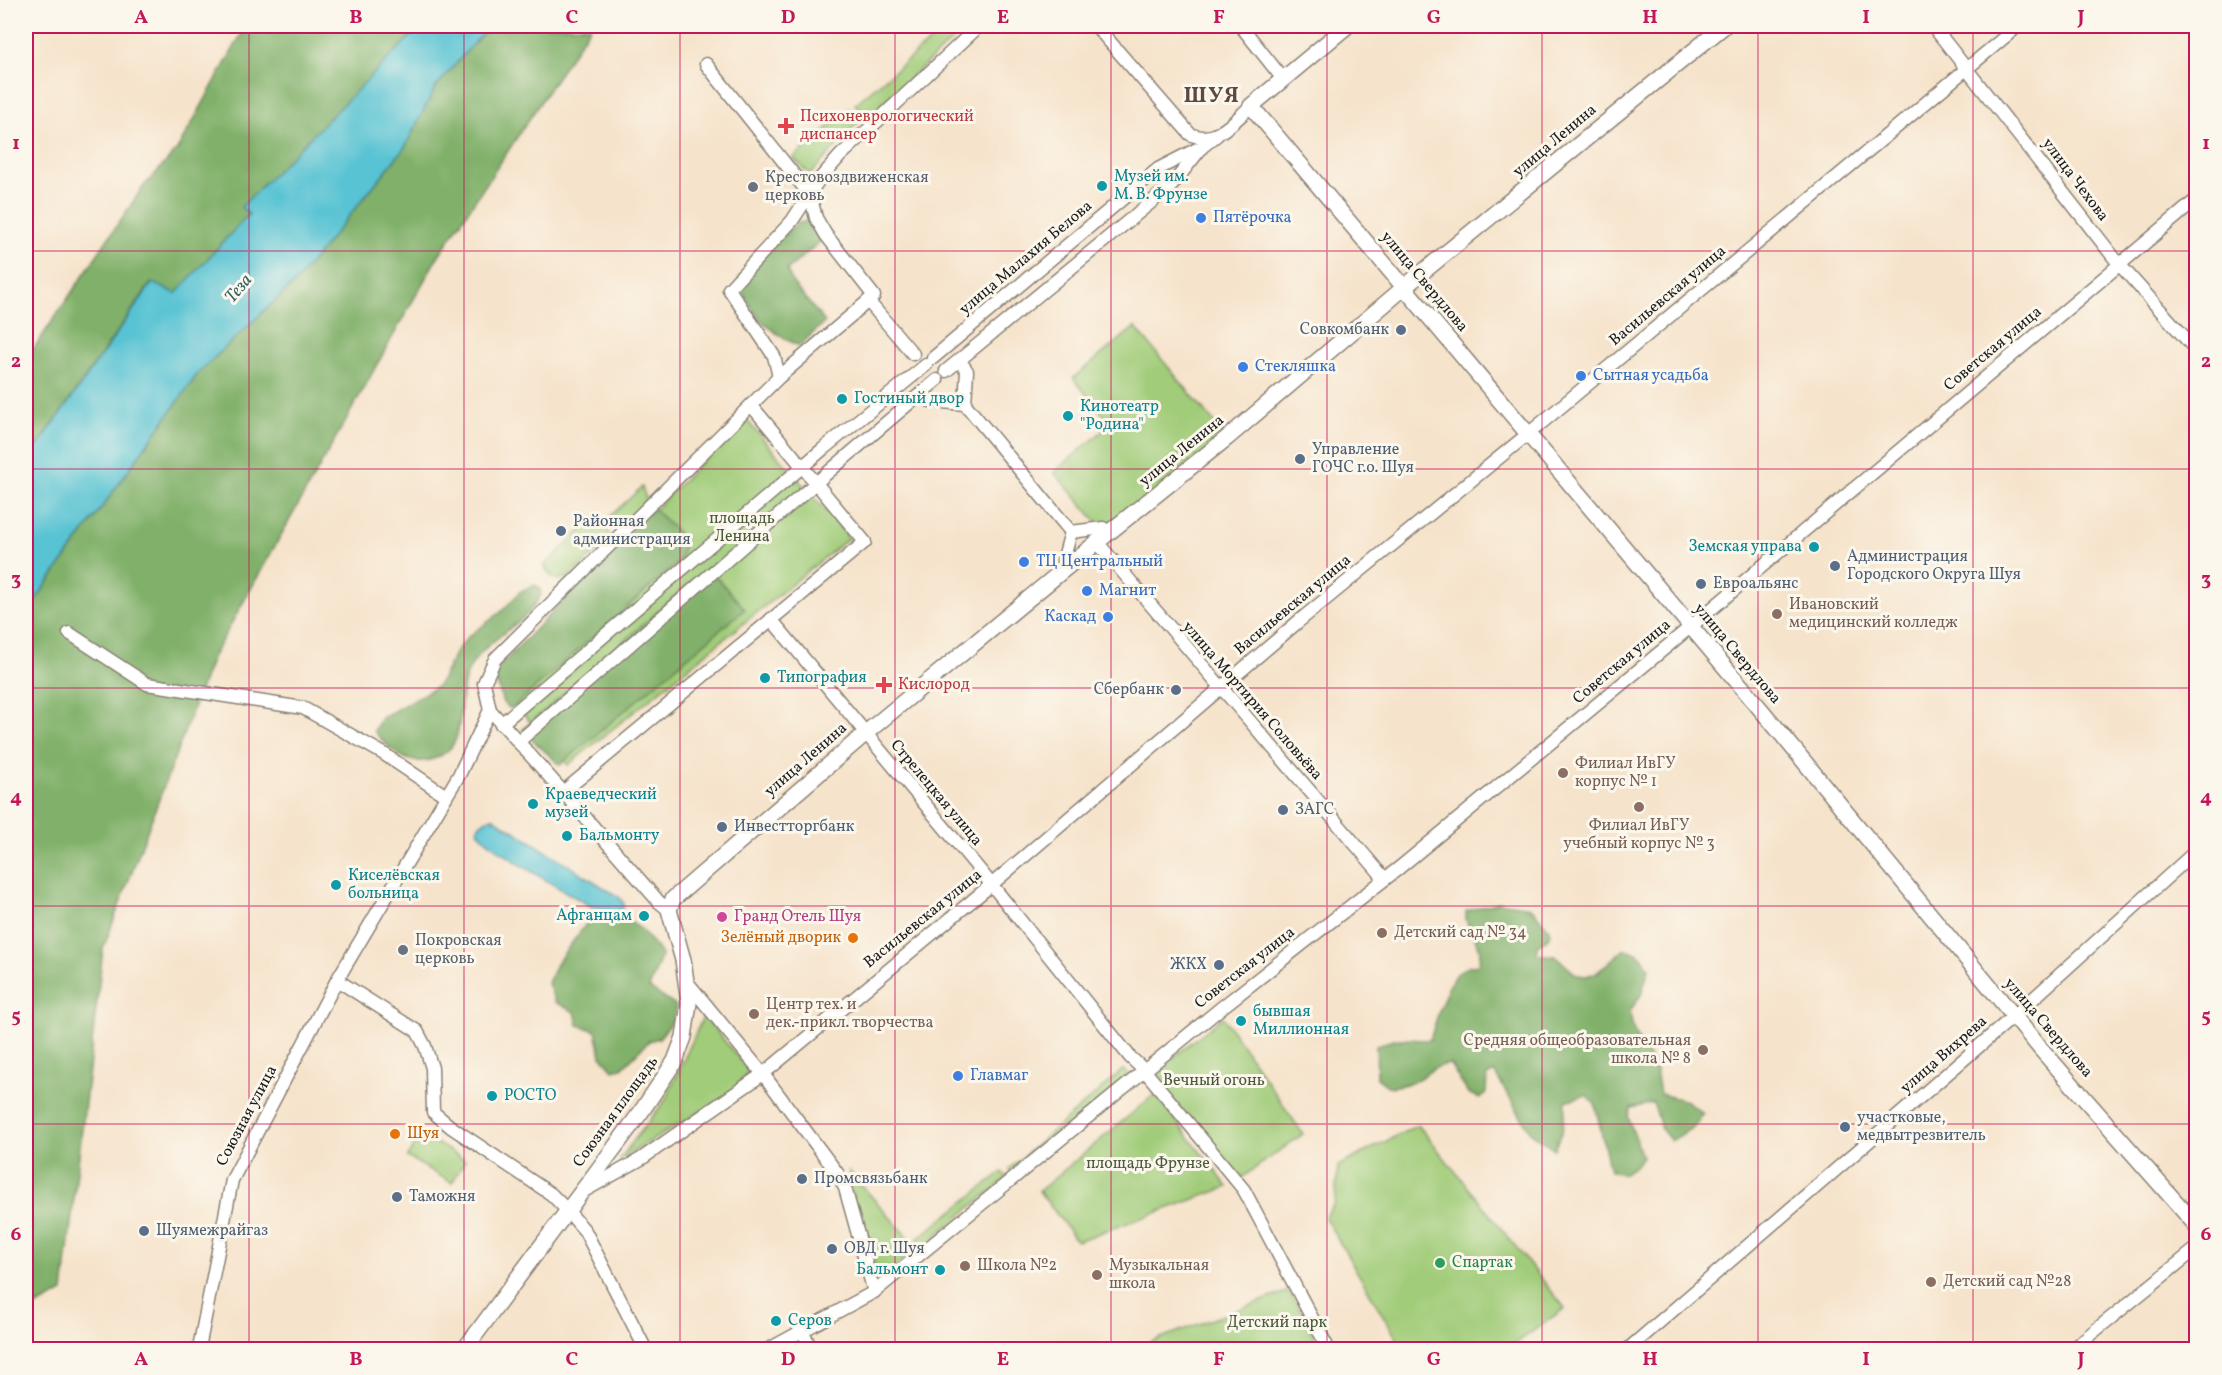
<svg xmlns="http://www.w3.org/2000/svg" width="2222" height="1375" font-family="Vollkorn,serif">
<style>
.green{fill:#a1cc79;stroke:#5e744a;stroke-width:1.5}
.forest{fill:#80b069;stroke:#4e6642;stroke-width:1.5}
.water{fill:#58c3d3;stroke:#3a7078;stroke-width:1.5}
.lines{fill:none;stroke-linecap:round;stroke-linejoin:round}
.minor-casing{stroke:#898074;stroke-width:15}
.major-casing{stroke:#898074;stroke-width:18}
.minor{stroke:#fff;stroke-width:12}
.major{stroke:#fff;stroke-width:15}
.grid{fill:none;stroke:#c2185b;stroke-width:1.5;stroke-opacity:0.55}
.health-dot{fill:#e0444e;stroke:#fbf7ec;stroke-width:2}
.culture-dot{fill:#0f9aa8;stroke:#fbf7ec;stroke-width:2}
.worship-dot{fill:#6b7280;stroke:#fbf7ec;stroke-width:2}
.shop-dot{fill:#3f7fe0;stroke:#fbf7ec;stroke-width:2}
.service-dot{fill:#5c6f8a;stroke:#fbf7ec;stroke-width:2}
.education-dot{fill:#8d6e63;stroke:#fbf7ec;stroke-width:2}
.hotel-dot{fill:#d1479c;stroke:#fbf7ec;stroke-width:2}
.food-dot{fill:#e8710a;stroke:#fbf7ec;stroke-width:2}
.leisure-dot{fill:#2e9e5b;stroke:#fbf7ec;stroke-width:2}
.labels{text-anchor:middle;dominant-baseline:central;stroke-width:6;stroke-linejoin:round;paint-order:stroke}
.health-label{font-size:16px;fill:#be3a42;stroke:#fbf7ec;text-anchor:start}
.street-label{font-size:16px;fill:#1c1c1c;stroke:#fbf7ec}
.culture-label{font-size:16px;fill:#0d838f;stroke:#fbf7ec;text-anchor:start}
.worship-label{font-size:16px;fill:#5b616d;stroke:#fbf7ec;text-anchor:start}
.shop-label{font-size:16px;fill:#366cbe;stroke:#fbf7ec;text-anchor:start}
.service-label{font-size:16px;fill:#4e5e75;stroke:#fbf7ec;text-anchor:start}
.park-label{font-size:16px;fill:#4b5a3d;stroke:#fbf7ec}
.education-label{font-size:16px;fill:#785e54;stroke:#fbf7ec;text-anchor:start}
.hotel-label{font-size:16px;fill:#b23c85;stroke:#fbf7ec;text-anchor:start}
.food-label{font-size:16px;fill:#c56008;stroke:#fbf7ec;text-anchor:end}
.leisure-label{font-size:16px;fill:#27864d;stroke:#fbf7ec;text-anchor:start}
.water-label{font-size:18px;font-style:italic;fill:#345f65;stroke:#fbf7ec}
.district-label{font-size:22px;font-weight:bold;letter-spacing:1.5px;fill:#5e4840;stroke:#fbf7ec}
.neatline{fill:none;stroke:#c2185b;stroke-width:2}
.grid-label{font-size:20px;text-anchor:middle;font-weight:bold;fill:#c2185b}
</style>
<rect width="100%" height="100%" fill="#fbf7ec"/>
<filter id="ink" filterUnits="userSpaceOnUse"><feTurbulence type="fractalNoise" baseFrequency=".0167" numOctaves="2"/><feDisplacementMap in="SourceGraphic" scale="12" xChannelSelector="R" yChannelSelector="G"/><feConvolveMatrix kernelMatrix="1 2 1 2 8 2 1 2 1" color-interpolation-filters="sRGB"/></filter>
<filter id="wash" filterUnits="userSpaceOnUse"><feTurbulence type="fractalNoise" baseFrequency=".008" numOctaves="4" result="noise"/><feDisplacementMap in="SourceGraphic" scale="24" xChannelSelector="R" yChannelSelector="G"/><feGaussianBlur stdDeviation="1.35" result="paint"/><feColorMatrix in="noise" values="0 0 0 0 0 0 0 0 0 0 0 0 0 0 0 0 0 1.4 0 .05"/><feComposite in="paint" operator="in"/></filter>
<g filter="url(#wash)">
<rect width="100%" height="100%" fill="#f6e3cb"/>
<g class="green">
<path d="M 948,26 L 968,26 L 867,117 L 855,104 Z"/>
<path d="M 849,109 L 859,121 L 810,175 L 793,158 Z"/>
<path d="M 1135,327 L 1227,438 L 1107,534 L 1054,472 L 1111,424 L 1073,378 Z"/>
<path d="M 745,418 L 849,538 L 568,765 L 496,683 L 501,665 Z"/>
<path d="M 642,487 L 647,501 L 623,526 L 611,526 L 606,520 Z"/>
<path d="M 594,518 L 604,525 L 609,533 L 607,542 L 569,577 L 557,580 L 551,576 L 544,566 Z"/>
<path d="M 704,1015 L 747,1069 L 747,1074 L 732,1093 L 619,1160 L 666,1099 Z"/>
<path d="M 1223,1017 L 1303,1134 L 1240,1179 L 1151,1075 Z"/>
<path d="M 1124,1069 L 1129,1078 L 1013,1174 L 1009,1169 Z"/>
<path d="M 1155,1094 L 1228,1187 L 1077,1241 L 1039,1191 Z"/>
<path d="M 1418,1125 L 1565,1308 L 1508,1349 L 1403,1349 L 1325,1218 L 1335,1202 L 1338,1166 Z"/>
<path d="M 421,1134 L 465,1160 L 452,1183 L 407,1157 Z"/>
<path d="M 849,1171 L 918,1249 L 882,1276 L 877,1273 L 850,1187 Z"/>
<path d="M 1002,1172 L 1007,1178 L 923,1246 L 917,1239 Z"/>
<path d="M 1289,1291 L 1321,1349 L 1131,1349 Z"/>
</g>
<g class="forest">
<path d="M 246,26 L 421,26 L 242,207 L 249,214 L 176,294 L 151,283 L 26,463 L 26,360 L 143,187 L 177,150 Z"/>
<path d="M 489,26 L 591,26 L 437,258 L 212,658 L 103,949 L 63,1292 L 26,1312 L 26,613 L 199,372 L 297,280 L 405,147 L 434,88 Z"/>
<path d="M 806,221 L 819,233 L 821,241 L 787,270 L 794,285 L 825,322 L 799,346 C 768,331 747,313 739,278 L 796,224 Z"/>
<path d="M 653,508 L 684,539 L 681,560 L 511,709 L 503,703 L 494,672 Z"/>
<path d="M 708,568 L 745,609 L 560,765 L 522,730 Z"/>
<path d="M 533,585 L 539,587 L 541,595 C 536,602 531,611 524,617 C 506,633 482,646 470,668 C 459,688 463,710 458,731 C 456,743 450,751 440,756 C 412,771 391,752 374,731 L 381,718 L 438,686 L 457,650 L 469,636 L 501,612 L 521,591 Z"/>
<path d="M 1499,902 L 1531,907 L 1551,932 L 1550,937 L 1537,945 L 1537,954 L 1555,956 L 1577,975 L 1586,976 L 1596,973 L 1623,950 C 1637,950 1643,956 1649,969 L 1641,995 L 1630,1011 L 1633,1029 L 1656,1070 L 1660,1094 L 1687,1101 L 1703,1114 L 1695,1126 L 1671,1141 L 1662,1130 L 1653,1103 L 1631,1108 L 1628,1117 L 1642,1157 L 1635,1166 L 1623,1174 L 1610,1171 L 1595,1104 L 1586,1095 L 1566,1101 L 1563,1128 L 1554,1149 L 1531,1133 L 1494,1072 L 1487,1076 L 1486,1093 L 1480,1099 L 1468,1093 L 1450,1064 C 1432,1067 1433,1070 1418,1079 C 1410,1084 1398,1086 1389,1087 L 1377,1078 L 1376,1045 L 1398,1039 L 1430,1040 C 1435,1023 1446,985 1457,973 C 1464,967 1471,966 1479,965 L 1480,949 L 1466,920 L 1466,911 Z"/>
<path d="M 590,919 L 625,919 L 641,929 L 662,955 L 649,988 L 676,1006 L 672,1022 L 659,1038 L 649,1041 L 622,1068 L 613,1070 L 601,1056 L 596,1031 L 578,1025 L 575,1012 L 555,1002 L 548,983 L 556,964 Z"/>
</g>
<g class="water">
<path d="M 421,26 L 489,26 L 435,88 L 405,147 L 297,280 L 199,372 L 26,613 L 26,463 L 152,283 L 176,293 L 249,214 L 241,207 Z"/>
<path d="M 492,817 L 619,897 L 624,904 L 622,911 L 610,912 L 593,908 C 571,894 486,849 477,829 L 480,824 Z"/>
</g>
</g>
<g filter="url(#ink)">
<g class="lines">
<g class="minor-casing">
<g id="minor">
<path d="M 1096,26 L 1190,134 C 1215,146 1234,121 1251,106"/>
<path d="M 1241,26 L 1283,79"/>
<path d="M 1933,26 L 2119,264 L 2196,350"/>
<path d="M 706,64 L 810,195 L 816,218 L 826,235 L 874,296 L 779,377 L 751,405"/>
<path d="M 868,301 L 913,354"/>
<path d="M 933,358 L 1158,169 L 1197,149"/>
<path d="M 960,361 L 967,371 L 965,404"/>
<path d="M 946,371 L 1172,185 L 1202,147 L 1217,135"/>
<path d="M 779,377 L 774,356 L 729,289 L 792,221 L 818,181 L 840,156 L 979,26"/>
<path d="M 922,392 L 930,401 L 965,404 L 1071,532 L 1063,561"/>
<path d="M 751,405 L 865,542 L 563,792 L 490,710 L 484,683 L 495,659 Z"/>
<path d="M 1071,532 L 1103,528"/>
<path d="M 1097,542 L 1385,879"/>
<path d="M 771,619 L 983,874 L 1130,1057 L 1145,1071 L 1244,1190 L 1329,1350"/>
<path d="M 69,633 L 147,684 L 303,708 L 384,754 L 446,796"/>
<path d="M 501,724 L 823,449 L 926,365"/>
<path d="M 518,742 C 658,622 795,498 937,380"/>
<path d="M 563,792 L 659,902 L 669,910"/>
<path d="M 337,980 L 417,1031 L 425,1046 L 432,1068 L 433,1112 L 451,1127 L 551,1194 L 567,1210 L 585,1231 L 646,1350"/>
<path d="M 688,983 L 763,1074 L 838,1174 L 845,1188 L 874,1292"/>
<path d="M 584,1191 L 641,1159 L 763,1074 L 991,885 L 1299,621 L 1539,425 L 2018,26"/>
<path d="M 803,1331 L 811,1350"/>
<path d="M 199,1348 L 232,1180 L 337,980 L 459,775 L 490,710"/>
<path d="M 767,1350 L 874,1292 L 1221,1008 L 1399,868 L 1670,644 L 2196,200"/>
<path d="M 1627,1350 L 2014,1016 L 2196,851"/>
<path d="M 2071,1350 L 2196,1249"/>
</g>
</g>
<g class="major-casing">
<g id="major">
<path d="M 1347,26 L 1251,106 L 1779,731 L 2040,1048 L 2196,1225"/>
<path d="M 464,1350 L 641,1112 L 675,1061 L 684,1037 L 689,1003 L 683,960 L 669,910 L 673,899 L 873,727 L 1107,534 L 1227,438 L 1413,280 L 1724,26"/>
</g>
</g>
<use href="#minor" class="minor"/>
<use href="#major" class="major"/>
</g>
</g>
<path class="grid" d="M 249,26 L 249,1350M 464,26 L 464,1350M 680,26 L 680,1350M 895,26 L 895,1350M 1111,26 L 1111,1350M 1327,26 L 1327,1350M 1542,26 L 1542,1350M 1758,26 L 1758,1350M 1973,26 L 1973,1350M 26,251 L 2196,251M 26,469 L 2196,469M 26,688 L 2196,688M 26,906 L 2196,906M 26,1124 L 2196,1124"/>
<g class="health-dot">
<path d="M783 117h6v6h6v6h-6v6h-6v-6h-6v-6h6z"/>
<path d="M881 676h6v6h6v6h-6v6h-6v-6h-6v-6h6z"/>
</g>
<g class="culture-dot">
<circle cx="1102" cy="186" r="6"/>
<circle cx="842" cy="399" r="6"/>
<circle cx="1068" cy="416" r="6"/>
<circle cx="1814" cy="547" r="6"/>
<circle cx="765" cy="678" r="6"/>
<circle cx="533" cy="804" r="6"/>
<circle cx="567" cy="836" r="6"/>
<circle cx="336" cy="885" r="6"/>
<circle cx="644" cy="916" r="6"/>
<circle cx="1241" cy="1021" r="6"/>
<circle cx="492" cy="1096" r="6"/>
<circle cx="940" cy="1270" r="6"/>
<circle cx="776" cy="1321" r="6"/>
</g>
<g class="worship-dot">
<circle cx="753" cy="187" r="6"/>
<circle cx="403" cy="950" r="6"/>
</g>
<g class="shop-dot">
<circle cx="1201" cy="218" r="6"/>
<circle cx="1243" cy="367" r="6"/>
<circle cx="1581" cy="376" r="6"/>
<circle cx="1024" cy="562" r="6"/>
<circle cx="1087" cy="591" r="6"/>
<circle cx="1108" cy="617" r="6"/>
<circle cx="958" cy="1076" r="6"/>
</g>
<g class="service-dot">
<circle cx="1401" cy="330" r="6"/>
<circle cx="1300" cy="459" r="6"/>
<circle cx="561" cy="531" r="6"/>
<circle cx="1835" cy="566" r="6"/>
<circle cx="1701" cy="584" r="6"/>
<circle cx="1176" cy="690" r="6"/>
<circle cx="1283" cy="810" r="6"/>
<circle cx="722" cy="827" r="6"/>
<circle cx="1219" cy="965" r="6"/>
<circle cx="1845" cy="1127" r="6"/>
<circle cx="802" cy="1179" r="6"/>
<circle cx="397" cy="1197" r="6"/>
<circle cx="144" cy="1231" r="6"/>
<circle cx="832" cy="1249" r="6"/>
</g>
<g class="education-dot">
<circle cx="1777" cy="614" r="6"/>
<circle cx="1563" cy="773" r="6"/>
<circle cx="1639" cy="807" r="6"/>
<circle cx="1382" cy="933" r="6"/>
<circle cx="754" cy="1014" r="6"/>
<circle cx="1703" cy="1050" r="6"/>
<circle cx="965" cy="1266" r="6"/>
<circle cx="1097" cy="1275" r="6"/>
<circle cx="1931" cy="1282" r="6"/>
</g>
<circle class="hotel-dot" cx="722" cy="917" r="6"/>
<g class="food-dot">
<circle cx="853" cy="938" r="6"/>
<circle cx="395" cy="1134" r="6"/>
</g>
<circle class="leisure-dot" cx="1440" cy="1263" r="6"/>
<g class="labels">
<g class="health-label">
<text x="800" y="117">Психоневрологический<tspan x="800" dy="18">диспансер</tspan></text>
<text x="898" y="685">Кислород</text>
</g>
<g class="street-label">
<text transform="translate(1555 141) rotate(-40)">улица Ленина</text>
<text transform="translate(2075 180) rotate(53)">улица Чехова</text>
<text transform="translate(1026 258) rotate(-40)">улица Малахия Белова</text>
<text transform="translate(1424 282) rotate(50)">улица Свердлова</text>
<text transform="translate(1668 296) rotate(-40)">Васильевская улица</text>
<text transform="translate(1993 349) rotate(-40)">Советская улица</text>
<text transform="translate(1182 451) rotate(-39)">улица Ленина</text>
<text transform="translate(1293 605) rotate(-40)">Васильевская улица</text>
<text transform="translate(1737 654) rotate(50)">улица Свердлова</text>
<text transform="translate(1622 662) rotate(-40)">Советская улица</text>
<text transform="translate(1252 701) rotate(49)">улица Мортирия Соловьёва</text>
<text transform="translate(806 760) rotate(-41)">улица Ленина</text>
<text transform="translate(936 793) rotate(50)">Стрелецкая улица</text>
<text transform="translate(923 919) rotate(-39)">Васильевская улица</text>
<text transform="translate(1245 968) rotate(-38)">Советская улица</text>
<text transform="translate(2048 1028) rotate(49)">улица Свердлова</text>
<text transform="translate(1944 1055) rotate(-41)">улица Вихрева</text>
<text transform="translate(616 1112) rotate(-54)">Союзная площадь</text>
<text transform="translate(247 1116) rotate(-62)">Союзная улица</text>
</g>
<g class="culture-label">
<text x="1114" y="177">Музей им.<tspan x="1114" dy="18">М. В. Фрунзе</tspan></text>
<text x="854" y="399">Гостиный двор</text>
<text x="1080" y="407">Кинотеатр<tspan x="1080" dy="18">"Родина"</tspan></text>
<text x="1802" y="547" text-anchor="end">Земская управа</text>
<text x="777" y="678">Типография</text>
<text x="545" y="795">Краеведческий<tspan x="545" dy="18">музей</tspan></text>
<text x="579" y="836">Бальмонту</text>
<text x="348" y="876">Киселёвская<tspan x="348" dy="18">больница</tspan></text>
<text x="632" y="916" text-anchor="end">Афганцам</text>
<text x="1253" y="1012">бывшая<tspan x="1253" dy="18">Миллионная</tspan></text>
<text x="504" y="1096">РОСТО</text>
<text x="928" y="1270" text-anchor="end">Бальмонт</text>
<text x="788" y="1321">Серов</text>
</g>
<g class="worship-label">
<text x="765" y="178">Крестовоздвиженская<tspan x="765" dy="18">церковь</tspan></text>
<text x="415" y="941">Покровская<tspan x="415" dy="18">церковь</tspan></text>
</g>
<g class="shop-label">
<text x="1213" y="218">Пятёрочка</text>
<text x="1255" y="367">Стекляшка</text>
<text x="1593" y="376">Сытная усадьба</text>
<text x="1036" y="562">ТЦ Центральный</text>
<text x="1099" y="591">Магнит</text>
<text x="1096" y="617" text-anchor="end">Каскад</text>
<text x="970" y="1076">Главмаг</text>
</g>
<g class="service-label">
<text x="1389" y="330" text-anchor="end">Совкомбанк</text>
<text x="1312" y="450">Управление<tspan x="1312" dy="18">ГОЧС г.о. Шуя</tspan></text>
<text x="573" y="522">Районная<tspan x="573" dy="18">администрация</tspan></text>
<text x="1847" y="557">Администрация<tspan x="1847" dy="18">Городского Округа Шуя</tspan></text>
<text x="1713" y="584">Евроальянс</text>
<text x="1164" y="690" text-anchor="end">Сбербанк</text>
<text x="1295" y="810">ЗАГС</text>
<text x="734" y="827">Инвестторгбанк</text>
<text x="1207" y="965" text-anchor="end">ЖКХ</text>
<text x="1857" y="1118">участковые,<tspan x="1857" dy="18">медвытрезвитель</tspan></text>
<text x="814" y="1179">Промсвязьбанк</text>
<text x="409" y="1197">Таможня</text>
<text x="156" y="1231">Шуямежрайгаз</text>
<text x="844" y="1249">ОВД г. Шуя</text>
</g>
<g class="park-label">
<text x="742" y="519">площадь<tspan x="742" dy="18">Ленина</tspan></text>
<text x="1214" y="1081">Вечный огонь</text>
<text x="1148" y="1164">площадь Фрунзе</text>
<text x="1277" y="1323">Детский парк</text>
</g>
<g class="education-label">
<text x="1789" y="605">Ивановский<tspan x="1789" dy="18">медицинский колледж</tspan></text>
<text x="1575" y="764">Филиал ИвГУ<tspan x="1575" dy="18">корпус № 1</tspan></text>
<text x="1639" y="826" text-anchor="middle">Филиал ИвГУ<tspan x="1639" dy="18">учебный корпус № 3</tspan></text>
<text x="1394" y="933">Детский сад № 34</text>
<text x="766" y="1005">Центр тех. и<tspan x="766" dy="18">дек.-прикл. творчества</tspan></text>
<text x="1691" y="1041" text-anchor="end">Средняя общеобразовательная<tspan x="1691" dy="18">школа № 8</tspan></text>
<text x="977" y="1266">Школа №2</text>
<text x="1109" y="1266">Музыкальная<tspan x="1109" dy="18">школа</tspan></text>
<text x="1943" y="1282">Детский сад №28</text>
</g>
<g class="hotel-label">
<text x="734" y="917">Гранд Отель Шуя</text>
</g>
<g class="food-label">
<text x="841" y="938">Зелёный дворик</text>
<text x="407" y="1134" text-anchor="start">Шуя</text>
</g>
<g class="leisure-label">
<text x="1452" y="1263">Спартак</text>
</g>
<g class="water-label">
<text transform="translate(239 289) rotate(-50)">Теза</text>
</g>
<g class="district-label">
<text x="1212" y="96">ШУЯ</text>
</g>
</g>
<rect width="2222" height="1375" fill="none" stroke="#fbf7ec" stroke-width="66"/>
<rect x="33" y="33" width="2156" height="1309" class="neatline"/>
<g class="grid-label">
<text x="141" y="23">A</text>
<text x="356" y="23">B</text>
<text x="572" y="23">C</text>
<text x="788" y="23">D</text>
<text x="1003" y="23">E</text>
<text x="1219" y="23">F</text>
<text x="1434" y="23">G</text>
<text x="1650" y="23">H</text>
<text x="1866" y="23">I</text>
<text x="2081" y="23">J</text>
<text x="16" y="149">1</text>
<text x="2206" y="149">1</text>
<text x="16" y="367">2</text>
<text x="2206" y="367">2</text>
<text x="16" y="585">3</text>
<text x="2206" y="585">3</text>
<text x="16" y="803">4</text>
<text x="2206" y="803">4</text>
<text x="16" y="1022">5</text>
<text x="2206" y="1022">5</text>
<text x="16" y="1240">6</text>
<text x="2206" y="1240">6</text>
<text x="141" y="1365">A</text>
<text x="356" y="1365">B</text>
<text x="572" y="1365">C</text>
<text x="788" y="1365">D</text>
<text x="1003" y="1365">E</text>
<text x="1219" y="1365">F</text>
<text x="1434" y="1365">G</text>
<text x="1650" y="1365">H</text>
<text x="1866" y="1365">I</text>
<text x="2081" y="1365">J</text>
</g>
</svg>
